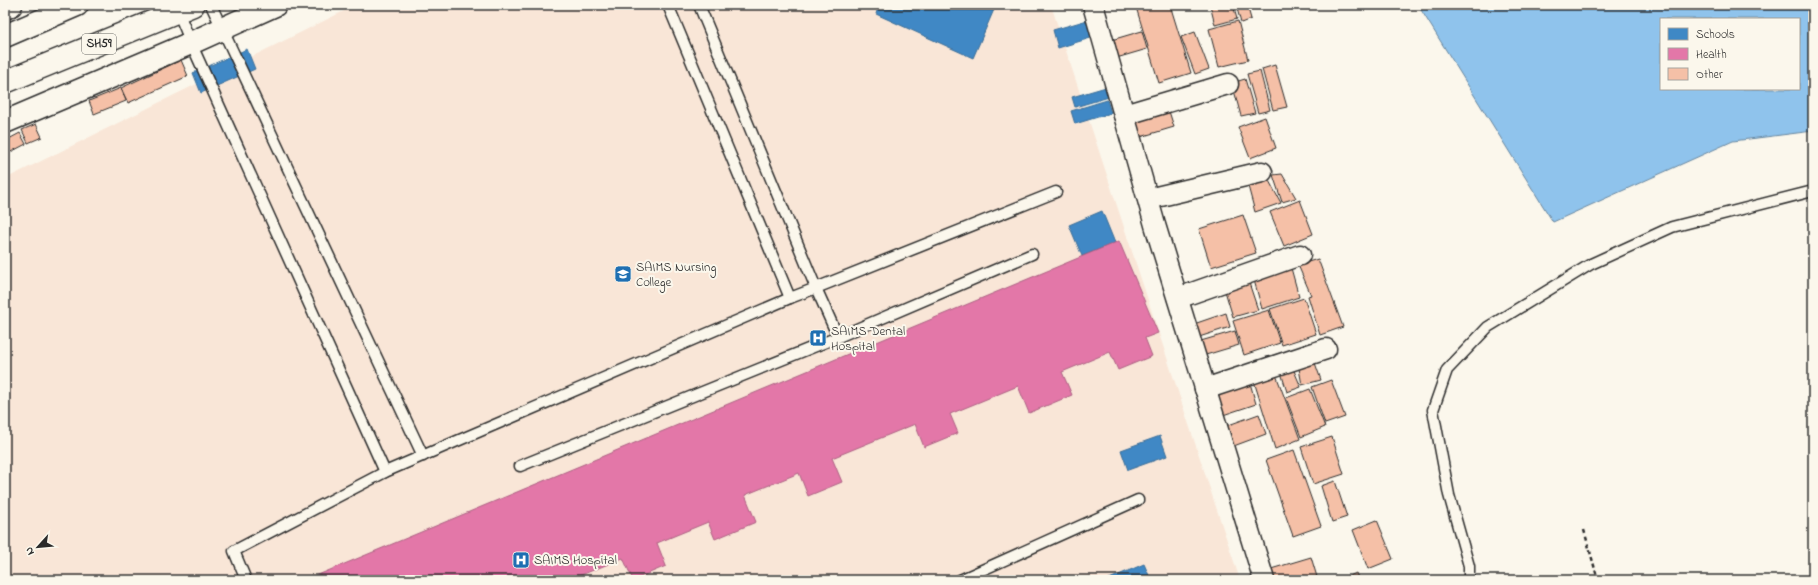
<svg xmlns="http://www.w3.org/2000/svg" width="1818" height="585" font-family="'Indie Flower',sans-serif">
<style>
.built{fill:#f9e6d7}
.water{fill:#8fc3ec;stroke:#67869f;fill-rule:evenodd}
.schools{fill:#3f88c5;stroke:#396c97}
.health{fill:#e377a8;stroke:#ac6082}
.building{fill:#f5c0a7;stroke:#2b2b2b}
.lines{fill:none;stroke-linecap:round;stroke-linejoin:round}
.lane-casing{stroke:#2b2b2b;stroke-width:13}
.street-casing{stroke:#2b2b2b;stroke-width:23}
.secondary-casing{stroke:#2b2b2b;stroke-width:25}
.primary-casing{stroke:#2b2b2b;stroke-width:25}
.path{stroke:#2b2b2b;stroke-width:2.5;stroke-dasharray:4 3;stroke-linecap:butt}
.lane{stroke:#fbf7ec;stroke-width:10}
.street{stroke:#fbf7ec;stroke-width:20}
.secondary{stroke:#fbf7ec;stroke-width:22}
.primary{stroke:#fbf7ec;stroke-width:22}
.labels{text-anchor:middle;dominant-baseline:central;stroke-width:4;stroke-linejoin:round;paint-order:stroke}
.shield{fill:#fbf7ec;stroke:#696865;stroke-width:1}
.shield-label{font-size:12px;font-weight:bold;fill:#2b2b2b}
.poi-label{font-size:13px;fill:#2b2b2b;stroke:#fbf7ec;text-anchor:start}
</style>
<rect width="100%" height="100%" fill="#fbf7ec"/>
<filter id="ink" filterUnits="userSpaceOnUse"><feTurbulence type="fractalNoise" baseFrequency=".025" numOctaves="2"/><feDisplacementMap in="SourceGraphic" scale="8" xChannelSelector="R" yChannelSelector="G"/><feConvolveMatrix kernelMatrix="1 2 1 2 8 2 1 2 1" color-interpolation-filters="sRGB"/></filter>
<g filter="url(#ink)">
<path class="built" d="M 356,5 L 1051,5 L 1240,580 L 5,580 L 5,179 Z"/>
<path class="water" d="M 1418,5 L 1813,5 L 1813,131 L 1733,141 L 1553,222 ZM 1661,19 L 1799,19 L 1799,89 L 1661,89 Z"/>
<g class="schools">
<path d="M 879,5 L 996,5 L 973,58 L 876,14 Z"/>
<path d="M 1091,19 L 1097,36 L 1058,48 L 1053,30 Z"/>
<path d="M 247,49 L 255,69 L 201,93 L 193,73 Z"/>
<path d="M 1106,87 L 1109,97 L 1075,107 L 1072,97 Z"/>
<path d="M 1107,100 L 1111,113 L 1075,124 L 1071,111 Z"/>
<path d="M 1102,211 L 1115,243 L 1082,256 L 1069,225 Z"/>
<path d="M 1160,436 L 1167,456 L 1128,470 L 1121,450 Z"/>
<path d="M 1144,564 L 1151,580 L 1107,580 Z"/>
</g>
<path class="health" d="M 1119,241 L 1158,333 L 1145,338 L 1152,356 L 1118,370 L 1110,352 L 1062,372 L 1072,395 L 1029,413 L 1018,386 L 950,414 L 958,433 L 924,447 L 915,424 L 832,458 L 842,482 L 808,496 L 799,473 L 745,495 L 756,522 L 715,539 L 708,522 L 657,543 L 666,566 L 633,580 L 623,558 L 569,580 L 306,580 Z"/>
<g class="building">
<path d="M 1142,5 L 1170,5 L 1191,73 L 1159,83 L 1136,7 Z"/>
<path d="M 1210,5 L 1233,5 L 1237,19 L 1215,25 Z"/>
<path d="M 1236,5 L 1247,5 L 1251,19 L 1241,23 Z"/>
<path d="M 1238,21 L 1248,60 L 1219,67 L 1209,29 Z"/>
<path d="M 1142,31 L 1147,49 L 1113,59 L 1108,41 Z"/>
<path d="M 1195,32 L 1209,69 L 1195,74 L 1181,37 Z"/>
<path d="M 181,60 L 188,76 L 128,103 L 121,88 Z"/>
<path d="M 1275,65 L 1287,107 L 1273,110 L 1262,69 Z"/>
<path d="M 1260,71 L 1270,110 L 1258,113 L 1247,74 Z"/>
<path d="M 1245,79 L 1255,113 L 1241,116 L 1232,83 Z"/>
<path d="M 121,88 L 126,101 L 94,114 L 89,101 Z"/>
<path d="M 1168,108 L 1174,127 L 1137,138 L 1132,119 Z"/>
<path d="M 1265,117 L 1276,148 L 1250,158 L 1238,127 Z"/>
<path d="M 36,124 L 42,137 L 28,143 L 22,130 Z"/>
<path d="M 20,133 L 26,144 L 5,155 L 5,141 Z"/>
<path d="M 1282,174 L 1296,198 L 1282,202 L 1273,175 Z"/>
<path d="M 1267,177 L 1281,203 L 1255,212 L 1248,186 Z"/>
<path d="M 1300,200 L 1313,234 L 1284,246 L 1270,212 Z"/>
<path d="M 1243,215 L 1256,253 L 1211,267 L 1199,229 Z"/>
<path d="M 1318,259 L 1343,327 L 1320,335 L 1308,296 L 1311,295 L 1298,265 Z"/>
<path d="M 1291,268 L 1299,297 L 1262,309 L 1254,280 Z"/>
<path d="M 1249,283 L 1258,310 L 1233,317 L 1225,291 Z"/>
<path d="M 1304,298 L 1316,334 L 1282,345 L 1270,309 Z"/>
<path d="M 1269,310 L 1280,343 L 1244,355 L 1233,321 Z"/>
<path d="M 1226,313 L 1230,327 L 1193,339 L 1188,326 Z"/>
<path d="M 1235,331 L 1239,345 L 1199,357 L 1194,343 Z"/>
<path d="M 1314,360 L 1321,380 L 1302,385 L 1298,363 Z"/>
<path d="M 1292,366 L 1301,387 L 1287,392 L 1280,369 Z"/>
<path d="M 1275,372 L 1300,439 L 1275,449 L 1253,378 Z"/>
<path d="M 1331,380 L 1345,417 L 1325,424 L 1312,387 Z"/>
<path d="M 1250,383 L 1256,404 L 1217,417 L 1210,395 Z"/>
<path d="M 1310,389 L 1325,427 L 1301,437 L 1286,398 Z"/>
<path d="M 1259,414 L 1266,434 L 1231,447 L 1223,427 Z"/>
<path d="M 1332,437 L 1344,474 L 1313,484 L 1301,447 Z"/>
<path d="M 1294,450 L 1321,526 L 1293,536 L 1266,460 Z"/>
<path d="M 1335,481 L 1347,517 L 1332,522 L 1321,486 Z"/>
<path d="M 1377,520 L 1393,559 L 1368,569 L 1353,530 Z"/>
<path d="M 1311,557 L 1317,577 L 1307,580 L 1275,580 L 1271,569 Z"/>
<path d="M 1356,573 L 1359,580 L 1341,580 Z"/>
</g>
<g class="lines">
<g class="lane-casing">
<g id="lane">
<path d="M 211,5 L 423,456"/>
<path d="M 668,5 L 790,298"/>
<path d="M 699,5 L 816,288 L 1056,192"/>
<path d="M 177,9 L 191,43 L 385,472"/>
<path d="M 520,466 L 838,337 L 1032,254"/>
<path d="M 246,580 L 234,551 L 385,472 L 790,298 L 816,288 L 838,337"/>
<path d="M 960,580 L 1138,500"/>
<path d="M 1469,580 L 1469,566 L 1449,495 L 1433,410 L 1447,370 L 1488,327 L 1591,264 L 1672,227 L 1813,191"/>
</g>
</g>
<g class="street-casing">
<g id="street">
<path d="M 1093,5 L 1155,225 L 1264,580"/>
<path d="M 1124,115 L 1228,84"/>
<path d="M 1148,199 L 1262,172"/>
<path d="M 1178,298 L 1300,255"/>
<path d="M 1205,389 L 1326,349"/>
</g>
</g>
<g class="secondary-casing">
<g id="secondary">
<path d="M 5,8 L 11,5"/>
<path d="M 5,122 L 191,43 L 275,5"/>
</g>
</g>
<g class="primary-casing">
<g id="primary">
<path d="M 5,36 L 77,5"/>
<path d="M 5,82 L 193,5"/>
</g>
</g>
<path class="path" d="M 1584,530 L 1598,580"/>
<use href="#lane" class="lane"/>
<use href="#street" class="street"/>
<use href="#secondary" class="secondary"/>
<use href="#primary" class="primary"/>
</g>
</g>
<defs>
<g id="university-square" transform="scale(0.9)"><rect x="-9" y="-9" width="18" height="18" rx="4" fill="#1f6fb2" stroke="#fbf7ec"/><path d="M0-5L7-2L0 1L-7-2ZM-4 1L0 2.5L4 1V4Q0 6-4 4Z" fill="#fff"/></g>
<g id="hospital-square" transform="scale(0.9)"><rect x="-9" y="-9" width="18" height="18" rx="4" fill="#1f6fb2" stroke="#fbf7ec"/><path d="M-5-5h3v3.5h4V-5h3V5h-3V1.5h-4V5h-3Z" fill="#fff"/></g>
</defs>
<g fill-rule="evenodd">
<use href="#university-square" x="623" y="274"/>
<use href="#hospital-square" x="818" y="338"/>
<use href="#hospital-square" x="521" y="560"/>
</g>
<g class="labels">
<rect class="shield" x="82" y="34" width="34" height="20" rx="3"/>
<g class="shield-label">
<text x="99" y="44">SH59</text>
</g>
<g class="poi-label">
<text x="636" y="267">SAIMS Nursing<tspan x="636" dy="15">College</tspan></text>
<text x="831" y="331">SAIMS Dental<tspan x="831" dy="15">Hospital</tspan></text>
<text x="534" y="560">SAIMS Hospital</text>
</g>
</g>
<rect width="1818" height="585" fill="none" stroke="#fbf7ec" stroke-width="20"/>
<rect x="10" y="10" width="1798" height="565" fill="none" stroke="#2b2b2b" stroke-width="1.5" filter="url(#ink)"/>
<rect x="1660" y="18" width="140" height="72" fill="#fbf7ec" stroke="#a8a59f"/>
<rect x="1668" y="28" width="20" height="12" fill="#3f88c5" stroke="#a8a59f"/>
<text x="1696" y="38" font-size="12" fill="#2b2b2b">Schools</text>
<rect x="1668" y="48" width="20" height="12" fill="#e377a8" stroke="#a8a59f"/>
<text x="1696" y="58" font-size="12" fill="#2b2b2b">Health</text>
<rect x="1668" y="68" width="20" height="12" fill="#f5c0a7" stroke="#a8a59f"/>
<text x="1696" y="78" font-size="12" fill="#2b2b2b">Other</text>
<g transform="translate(38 547) rotate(243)" stroke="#fbf7ec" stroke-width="3" paint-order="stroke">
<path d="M0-3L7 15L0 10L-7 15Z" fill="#2b2b2b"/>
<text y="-6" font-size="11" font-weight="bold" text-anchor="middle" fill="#2b2b2b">N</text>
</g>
</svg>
